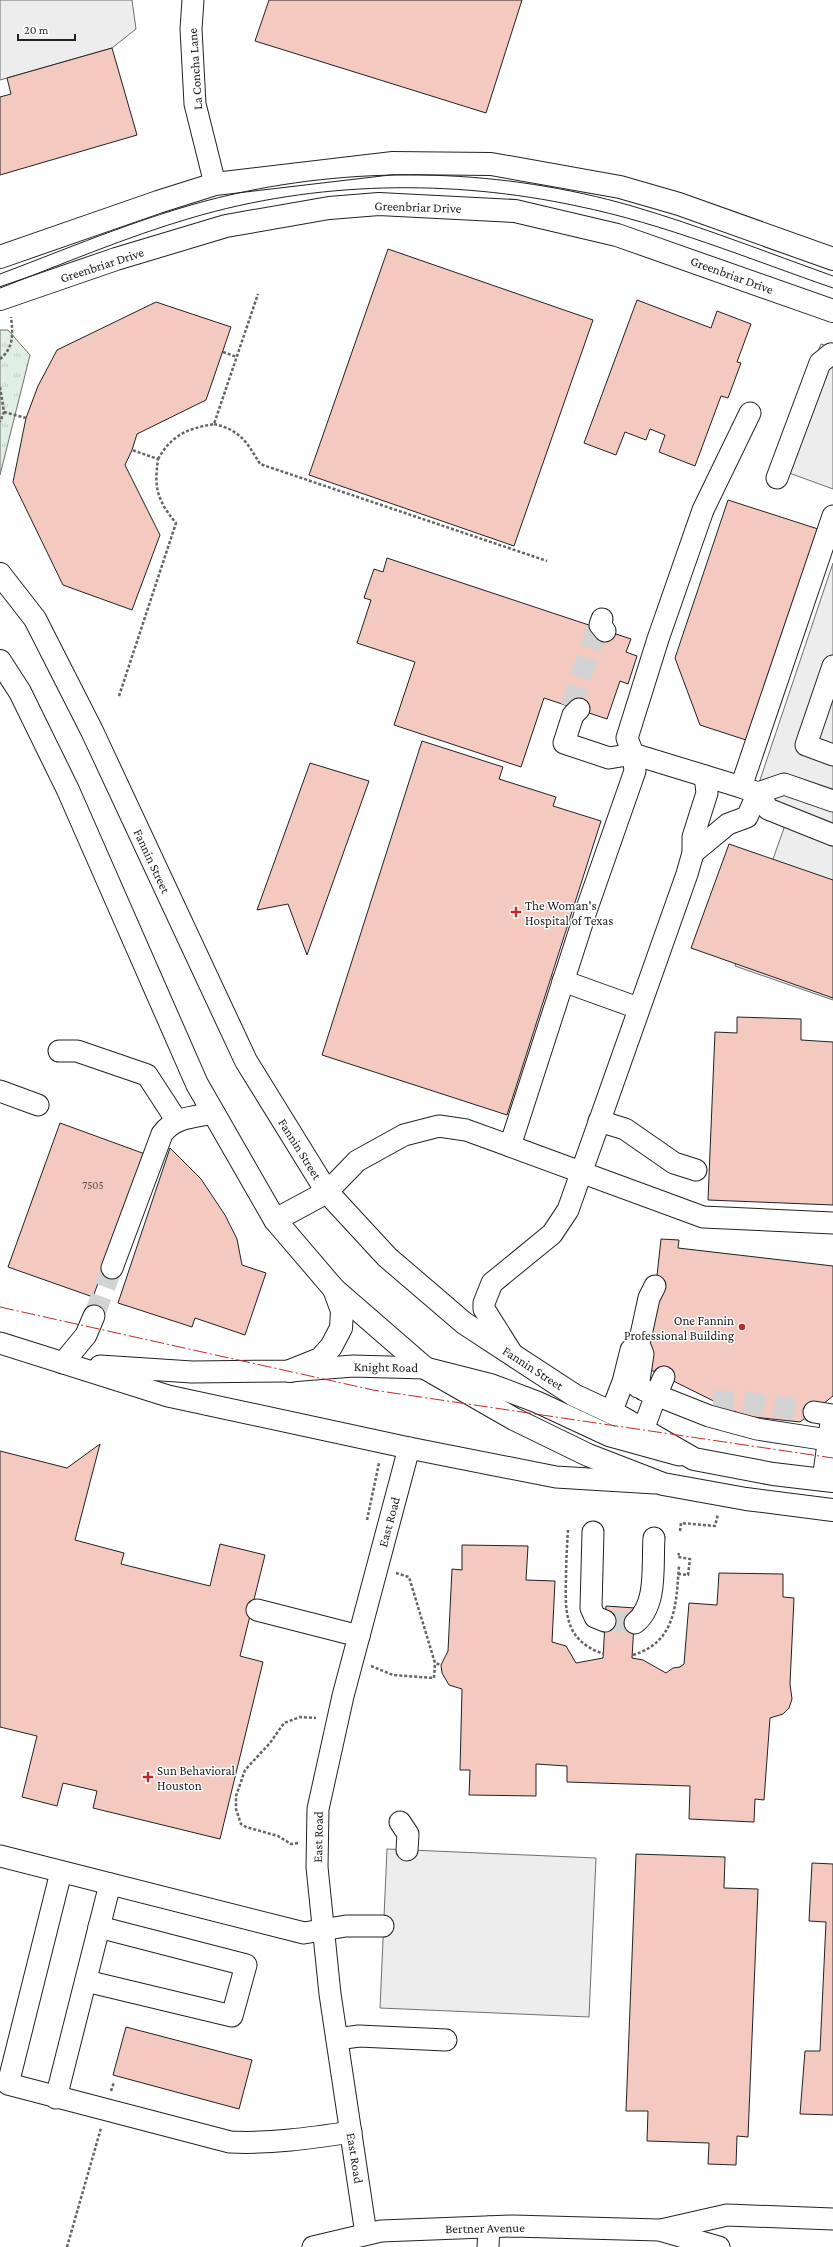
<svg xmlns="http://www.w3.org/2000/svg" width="833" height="2247" font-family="'Crimson Pro',serif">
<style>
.park{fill:url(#park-tufts);stroke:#6f6f6f}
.parking{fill:#ededed;stroke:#6f6f6f}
.building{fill:#f3c9c0;stroke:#222}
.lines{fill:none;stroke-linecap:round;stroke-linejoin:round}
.minor-tunnel{stroke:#d3d3d3;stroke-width:21;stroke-dasharray:21 10;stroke-linecap:butt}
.minor-casing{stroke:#222;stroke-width:23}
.major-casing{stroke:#222;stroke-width:24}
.path{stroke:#646464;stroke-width:2.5;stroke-dasharray:3 2;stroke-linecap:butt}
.minor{stroke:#fff;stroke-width:21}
.major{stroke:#fff;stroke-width:22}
.tram{stroke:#222;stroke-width:1}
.power{stroke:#c62828;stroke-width:1;stroke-dasharray:14 3 2 3;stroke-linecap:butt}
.poi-dot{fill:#c62828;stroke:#fff;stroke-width:1.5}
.labels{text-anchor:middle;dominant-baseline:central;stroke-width:3;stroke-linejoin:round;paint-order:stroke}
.number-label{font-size:11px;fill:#564c4a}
.street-label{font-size:13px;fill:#222;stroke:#fff}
.poi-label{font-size:13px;fill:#222;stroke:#fff;text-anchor:start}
</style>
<defs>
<pattern id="park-tufts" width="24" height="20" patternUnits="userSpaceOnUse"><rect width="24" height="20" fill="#e0efe3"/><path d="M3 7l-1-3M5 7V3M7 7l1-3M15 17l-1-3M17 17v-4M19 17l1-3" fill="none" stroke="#c0cdc2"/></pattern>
</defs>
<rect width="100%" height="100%" fill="#fff"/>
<path class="park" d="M 0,330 L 8,330 L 30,355 L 0,475 Z"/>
<g class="parking">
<path d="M 0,0 L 132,0 L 136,29 L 112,48 L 0,80 Z"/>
<path d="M 821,344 L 833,348 L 833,489 L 770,466 Z"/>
<path d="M 833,563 L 833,1000 L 735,966 L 784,828 L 760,780 Z"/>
<path d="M 387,1849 L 596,1858 L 589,2017 L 380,2008 Z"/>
</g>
<g class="building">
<path d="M 269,0 L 522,0 L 486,113 L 255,41 Z"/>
<path d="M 112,48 L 137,135 L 0,175 L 0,97 L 11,94 L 7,78 Z"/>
<path d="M 388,249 L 593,320 L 514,546 L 309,475 Z"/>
<path d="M 637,300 L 711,328 L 717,311 L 751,324 L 737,362 L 741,363 L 728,398 L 721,396 L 695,466 L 659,452 L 665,435 L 650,429 L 646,440 L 625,432 L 616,455 L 584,443 Z"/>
<path d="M 156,302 L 231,327 L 206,400 L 137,434 L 132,450 L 125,465 L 160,535 L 132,610 L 63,585 L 13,482 L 26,418 L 38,386 L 57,350 Z"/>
<path d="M 728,500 L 818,529 L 746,740 L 700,725 L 675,658 Z"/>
<path d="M 387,558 L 631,639 L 626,652 L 637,656 L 628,684 L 620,681 L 607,719 L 544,698 L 521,767 L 394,725 L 415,662 L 357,643 L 371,600 L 364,598 L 374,569 L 383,572 Z"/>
<path d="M 422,741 L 503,767 L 499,779 L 556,797 L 553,806 L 601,821 L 507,1115 L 322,1055 Z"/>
<path d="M 310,763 L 369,781 L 307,955 L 288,904 L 257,910 Z"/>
<path d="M 729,844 L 833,880 L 833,998 L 691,948 Z"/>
<path d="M 737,1017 L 801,1019 L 801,1040 L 833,1042 L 833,1205 L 708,1200 L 715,1032 L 737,1033 Z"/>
<path d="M 60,1123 L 145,1154 L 93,1297 L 8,1267 Z"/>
<path d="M 170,1148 L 201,1179 L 225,1215 L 237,1239 L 242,1265 L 266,1273 L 245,1335 L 195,1318 L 192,1327 L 118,1303 Z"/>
<path d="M 661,1239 L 679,1240 L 678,1248 L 833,1266 L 833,1396 L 800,1422 L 744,1416 L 647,1368 Z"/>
<path d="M 100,1444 L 75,1540 L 124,1553 L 121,1564 L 210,1586 L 220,1544 L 265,1555 L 240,1656 L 263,1662 L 220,1839 L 93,1808 L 97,1791 L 63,1783 L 57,1806 L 22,1797 L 37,1736 L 0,1727 L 0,1451 L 67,1468 Z"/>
<path d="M 462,1545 L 528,1546 L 526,1580 L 555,1581 L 552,1642 L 566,1646 L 576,1663 L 603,1658 L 606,1606 L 635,1608 L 632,1658 L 643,1660 L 666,1673 L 673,1668 L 680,1667 L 684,1664 L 689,1603 L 717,1605 L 719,1573 L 783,1574 L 783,1597 L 794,1598 L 790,1684 L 792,1699 L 789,1708 L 783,1714 L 770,1718 L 764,1800 L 755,1799 L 754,1822 L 689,1819 L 690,1786 L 567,1782 L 567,1766 L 536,1764 L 536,1796 L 469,1795 L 470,1770 L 460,1770 L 462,1689 L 449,1685 L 442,1673 L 441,1665 L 448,1651 L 452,1569 L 462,1570 Z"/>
<path d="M 636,1854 L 725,1857 L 724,1888 L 758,1889 L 748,2137 L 737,2136 L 736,2165 L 708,2164 L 709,2143 L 647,2141 L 648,2111 L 626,2111 Z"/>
<path d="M 812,1863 L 833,1864 L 833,2115 L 800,2114 L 805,2051 L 820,2051 L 826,1922 L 809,1921 Z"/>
<path d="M 126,2027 L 252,2060 L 239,2109 L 113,2075 Z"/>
</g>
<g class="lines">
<g class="minor-tunnel">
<path d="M 571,707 L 597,628"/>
<path d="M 94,1316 L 112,1268"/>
<path d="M 713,1401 L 737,1401 L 814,1412"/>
<path d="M 605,1621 L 635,1623"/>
</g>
<g class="minor-casing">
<g id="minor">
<path d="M 193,0 L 191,29 L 195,104 L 215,184"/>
<path d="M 777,478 L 820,363 L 831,354 L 833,355"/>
<path d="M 602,619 L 600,625 L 605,631"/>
<path d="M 833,666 L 806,745 L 833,755"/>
<path d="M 579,709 L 573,715 L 564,743 L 609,758 L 633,754 L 741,787 L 833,516"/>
<path d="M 741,787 L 758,793 L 784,784 L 833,801"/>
<path d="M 758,793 L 768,809 L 833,835"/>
<path d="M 693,853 L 728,824 L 747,817 L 758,793"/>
<path d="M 563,981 L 638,1008"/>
<path d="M 59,1051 L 77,1051 L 147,1075 L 177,1121"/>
<path d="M 0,1091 L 38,1105"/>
<path d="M 599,1121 L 625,1129 L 674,1163 L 696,1170"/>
<path d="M 510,1146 L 703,1217 L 833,1223"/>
<path d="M 327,1192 L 357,1161 L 404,1135 L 439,1126 L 466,1130 L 510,1146 L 586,911 L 635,771 L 633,754 L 627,738 L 658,639 L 703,510 L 750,413"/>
<path d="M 112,1268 L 162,1134 C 174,1117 194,1117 214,1113"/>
<path d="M 0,1343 L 168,1396 L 409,1448 L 556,1477 L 655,1483"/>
<path d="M 513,1355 L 484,1309 L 484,1303 L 492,1283 L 552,1234 L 568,1210 L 687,874 L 693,853 L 693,837 L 707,793 L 705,776"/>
<path d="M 63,1363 L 86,1335 L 94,1316"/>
<path d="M 100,1366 L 192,1372 L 290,1371 L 353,1366 L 425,1368 L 492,1385 L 537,1402 L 610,1436 L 679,1455"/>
<path d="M 638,1387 L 643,1354 L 639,1344 L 649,1298 L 655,1286"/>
<path d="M 644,1390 L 656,1395 L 664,1377"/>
<path d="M 814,1412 L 832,1415 L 823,1480"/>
<path d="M 611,1413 L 623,1382 L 631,1350 L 635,1347"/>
<path d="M 643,1430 L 656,1395 L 709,1416 L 757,1429 L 828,1440"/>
<path d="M 593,1532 L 591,1608 L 595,1617 L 605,1621"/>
<path d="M 257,1610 L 359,1636"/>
<path d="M 635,1623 C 658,1605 652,1565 654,1538"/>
<path d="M 400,1822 L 408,1834 L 407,1850"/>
<path d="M 0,1856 L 304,1933 L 346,1926 L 383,1926"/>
<path d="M 61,1872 L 8,2084 L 230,2142 C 270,2144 311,2138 351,2132"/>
<path d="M 86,1981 L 232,2016 L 246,1965 L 99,1927"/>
<path d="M 337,2039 L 359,2036 L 446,2040"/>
<path d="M 56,2098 L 110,1884"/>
<path d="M 661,2230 L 727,2215 L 833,2219"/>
<path d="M 366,2234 L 330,1994 L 317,1867 L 318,1809 L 343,1696 L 409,1448"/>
<path d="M 313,2247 L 381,2231 L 513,2226 L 659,2230 L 719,2247"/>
<path d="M 488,2247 L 489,2227"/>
</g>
</g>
<g class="major-casing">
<g id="major">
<path d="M 0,257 L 158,202 L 215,184 L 393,163 L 491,164 L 620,187 L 679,204 L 833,259"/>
<path d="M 0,299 L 116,259 L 226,226 L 329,208 L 379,204 L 515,211 L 617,235 L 833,311"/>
<path d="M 0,574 L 35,619 L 92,731 L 246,1061 L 327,1192 L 387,1257 L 464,1323 L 574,1395 L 621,1417 L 694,1459 L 773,1474 L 833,1481"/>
<path d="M 0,661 L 20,692 L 68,790 L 197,1084 L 275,1220 L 334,1289 L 425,1368 L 514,1419 L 588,1455 L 663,1484 L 746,1499 L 833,1510"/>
<path d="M 275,1220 L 327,1192"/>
<path d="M 290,1371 L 320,1359 L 331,1347 L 341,1328 L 342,1311 L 334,1289"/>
</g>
</g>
<g class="path">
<path d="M 223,352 L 237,357"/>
<path d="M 0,359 C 14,348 13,333 11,317"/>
<path d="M 0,387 L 4,412 L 0,422"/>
<path d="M 4,412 L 26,418"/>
<path d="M 214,424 C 240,430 247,442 260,464 L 547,561"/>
<path d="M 158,459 C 172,435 186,429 214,424 L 258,294"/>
<path d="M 119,696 L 176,523 C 157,500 154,488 158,459 L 132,450"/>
<path d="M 367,1520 L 379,1463"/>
<path d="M 568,1530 C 567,1546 566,1563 566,1579 C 565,1614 565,1641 604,1654"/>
<path d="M 680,1531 L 681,1523 L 715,1526 L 718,1514"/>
<path d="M 396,1573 L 409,1577 L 435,1663 L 441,1665"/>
<path d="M 678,1574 L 688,1575 L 690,1559 L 678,1557 L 679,1553"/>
<path d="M 633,1655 C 676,1642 676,1605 679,1566"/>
<path d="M 371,1666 L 393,1675 L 434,1678 L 435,1663"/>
<path d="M 298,1843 L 291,1844 L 278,1836 L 246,1827 L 241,1824 L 236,1809 L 236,1796 L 245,1770 L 270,1743 L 284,1723 L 300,1717 L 316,1718"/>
<path d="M 111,2091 L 114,2082"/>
<path d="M 67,2247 L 101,2128"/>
</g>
<use href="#minor" class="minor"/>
<use href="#major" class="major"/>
<g class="tram">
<path d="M 0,274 C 77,245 153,212 234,194 C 364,165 503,169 632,206 C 700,226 766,252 833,276"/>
<path d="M 0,288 C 63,264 126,237 191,218 C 316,181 451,179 577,206 C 665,224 749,259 833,288"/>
</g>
<path class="power" d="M 0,1307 L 373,1390 L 833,1458"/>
</g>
<g class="poi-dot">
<path d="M514 906h4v4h4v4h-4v4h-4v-4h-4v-4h4z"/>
<circle cx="742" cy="1327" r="4"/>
<path d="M146 1771h4v4h4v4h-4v4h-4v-4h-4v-4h4z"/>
</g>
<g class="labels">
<g class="number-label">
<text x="93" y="1185">7505</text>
</g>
<g class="street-label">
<text transform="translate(195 69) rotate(-94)">La Concha Lane</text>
<text transform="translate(418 207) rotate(2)">Greenbriar Drive</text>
<text transform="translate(102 265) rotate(-18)">Greenbriar Drive</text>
<text transform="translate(732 275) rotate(20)">Greenbriar Drive</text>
<text transform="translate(152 861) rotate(65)">Fannin Street</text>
<text transform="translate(300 1149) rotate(58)">Fannin Street</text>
<text transform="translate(386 1367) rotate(1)">Knight Road</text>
<text transform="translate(533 1368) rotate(33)">Fannin Street</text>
<text transform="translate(389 1522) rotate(-75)">East Road</text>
<text transform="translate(318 1837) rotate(-89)">East Road</text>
<text transform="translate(355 2158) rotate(81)">East Road</text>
<text transform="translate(485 2228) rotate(-1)">Bertner Avenue</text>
</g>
<g class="poi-label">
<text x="525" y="905">The Woman's<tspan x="525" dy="15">Hospital of Texas</tspan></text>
<text x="734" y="1320" text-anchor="end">One Fannin<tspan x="734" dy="15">Professional Building</tspan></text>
<text x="157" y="1770">Sun Behavioral<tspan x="157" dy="15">Houston</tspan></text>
</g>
</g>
<path d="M18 34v6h57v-6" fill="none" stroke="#222222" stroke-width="2"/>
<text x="24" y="34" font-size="12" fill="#222222" stroke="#ffffff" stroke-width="3" paint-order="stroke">20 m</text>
</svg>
